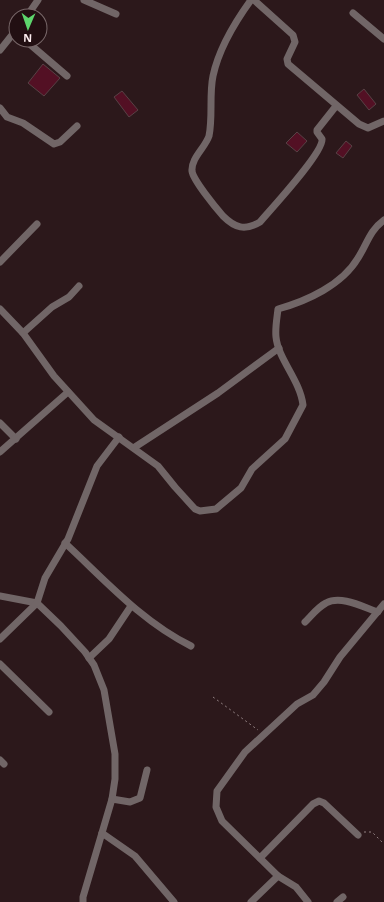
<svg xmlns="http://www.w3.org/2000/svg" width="384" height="902" font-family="'Open Sans',sans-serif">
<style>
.building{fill:#531024;stroke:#584145}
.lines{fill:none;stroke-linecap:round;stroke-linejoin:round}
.path{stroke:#918082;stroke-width:1;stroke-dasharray:2 3;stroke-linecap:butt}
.street{stroke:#716667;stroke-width:7}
</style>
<rect width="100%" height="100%" fill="#2c181b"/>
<g class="building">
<path d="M 43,64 L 60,78 L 44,96 L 28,83 Z"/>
<path d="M 364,89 L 376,104 L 369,110 L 357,95 Z"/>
<path d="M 122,91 L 138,110 L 129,117 L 114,97 Z"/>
<path d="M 297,132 L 307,141 L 297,152 L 286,143 Z"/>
<path d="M 346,141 L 352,146 L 343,158 L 336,153 Z"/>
</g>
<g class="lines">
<g class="path">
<path d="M 213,697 L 258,730"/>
<path d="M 364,832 L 372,832 L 384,844"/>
</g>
<g class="street">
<path d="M 84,0 L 116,14"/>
<path d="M 251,0 C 235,22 219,48 213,76 C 209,95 213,117 209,136 C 205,148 191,158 192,171 C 193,180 216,208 223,216 C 235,228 245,231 260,222 C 271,209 324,152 322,139 L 317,132 L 317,130 L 336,106"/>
<path d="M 254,0 L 293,35 L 295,42 L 287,59 L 288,64 L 359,124 L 368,128 L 384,121"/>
<path d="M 353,13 L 384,39"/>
<path d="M 27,16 L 38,0"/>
<path d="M 25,40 L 67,76"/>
<path d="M 0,50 L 16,30"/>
<path d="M 0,108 L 7,117 L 23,123 L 54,144 L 60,142 L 77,126"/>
<path d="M 0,262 L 37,224"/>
<path d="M 0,309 L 23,333 L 54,376 L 94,420 L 158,466 L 175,487 L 195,509 L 200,511 L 216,509 L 241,488 L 252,469 L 285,439 L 303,405 C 300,380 278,359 276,337 C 275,328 277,318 278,309 C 307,301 342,285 358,258 C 367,244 370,230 384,220"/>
<path d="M 23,333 L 52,307 L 69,297 L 79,286"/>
<path d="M 0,423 L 16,439"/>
<path d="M 135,447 L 218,393 L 279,348"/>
<path d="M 0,452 L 68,392"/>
<path d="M 65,543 C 105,580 141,621 191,646"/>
<path d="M 0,596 L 37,603 L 61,626 L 85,652 L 94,665 L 104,690 L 115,754 L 115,779 L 112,799 L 83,897 L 83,902"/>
<path d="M 305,622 C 311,616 318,607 326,603 C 341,595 363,607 378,612"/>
<path d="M 0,639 L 37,603 L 45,578 L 68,539 L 97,466 L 119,437"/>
<path d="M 89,658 L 109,639 L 131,606"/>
<path d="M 0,664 L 49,712"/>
<path d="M 0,760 L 4,764"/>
<path d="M 112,799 L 130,802 L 140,798 L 147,770"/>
<path d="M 102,833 L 135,856 L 174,902"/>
<path d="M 260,858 L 313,804 L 319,801 L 324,803 L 358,835"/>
<path d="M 251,902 L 278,876"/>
<path d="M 308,902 L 296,887 L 278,876 L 222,821 L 216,807 L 217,791 L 245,752 L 297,704 L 313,695 L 324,682 L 340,657 L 384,604"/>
<path d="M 337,902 L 343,897"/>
</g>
</g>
<g transform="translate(28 28) rotate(182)"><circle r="19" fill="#220f12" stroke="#79686a"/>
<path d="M0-3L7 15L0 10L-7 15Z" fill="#5dd56c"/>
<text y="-6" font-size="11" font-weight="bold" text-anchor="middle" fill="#fcedef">N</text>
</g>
</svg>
